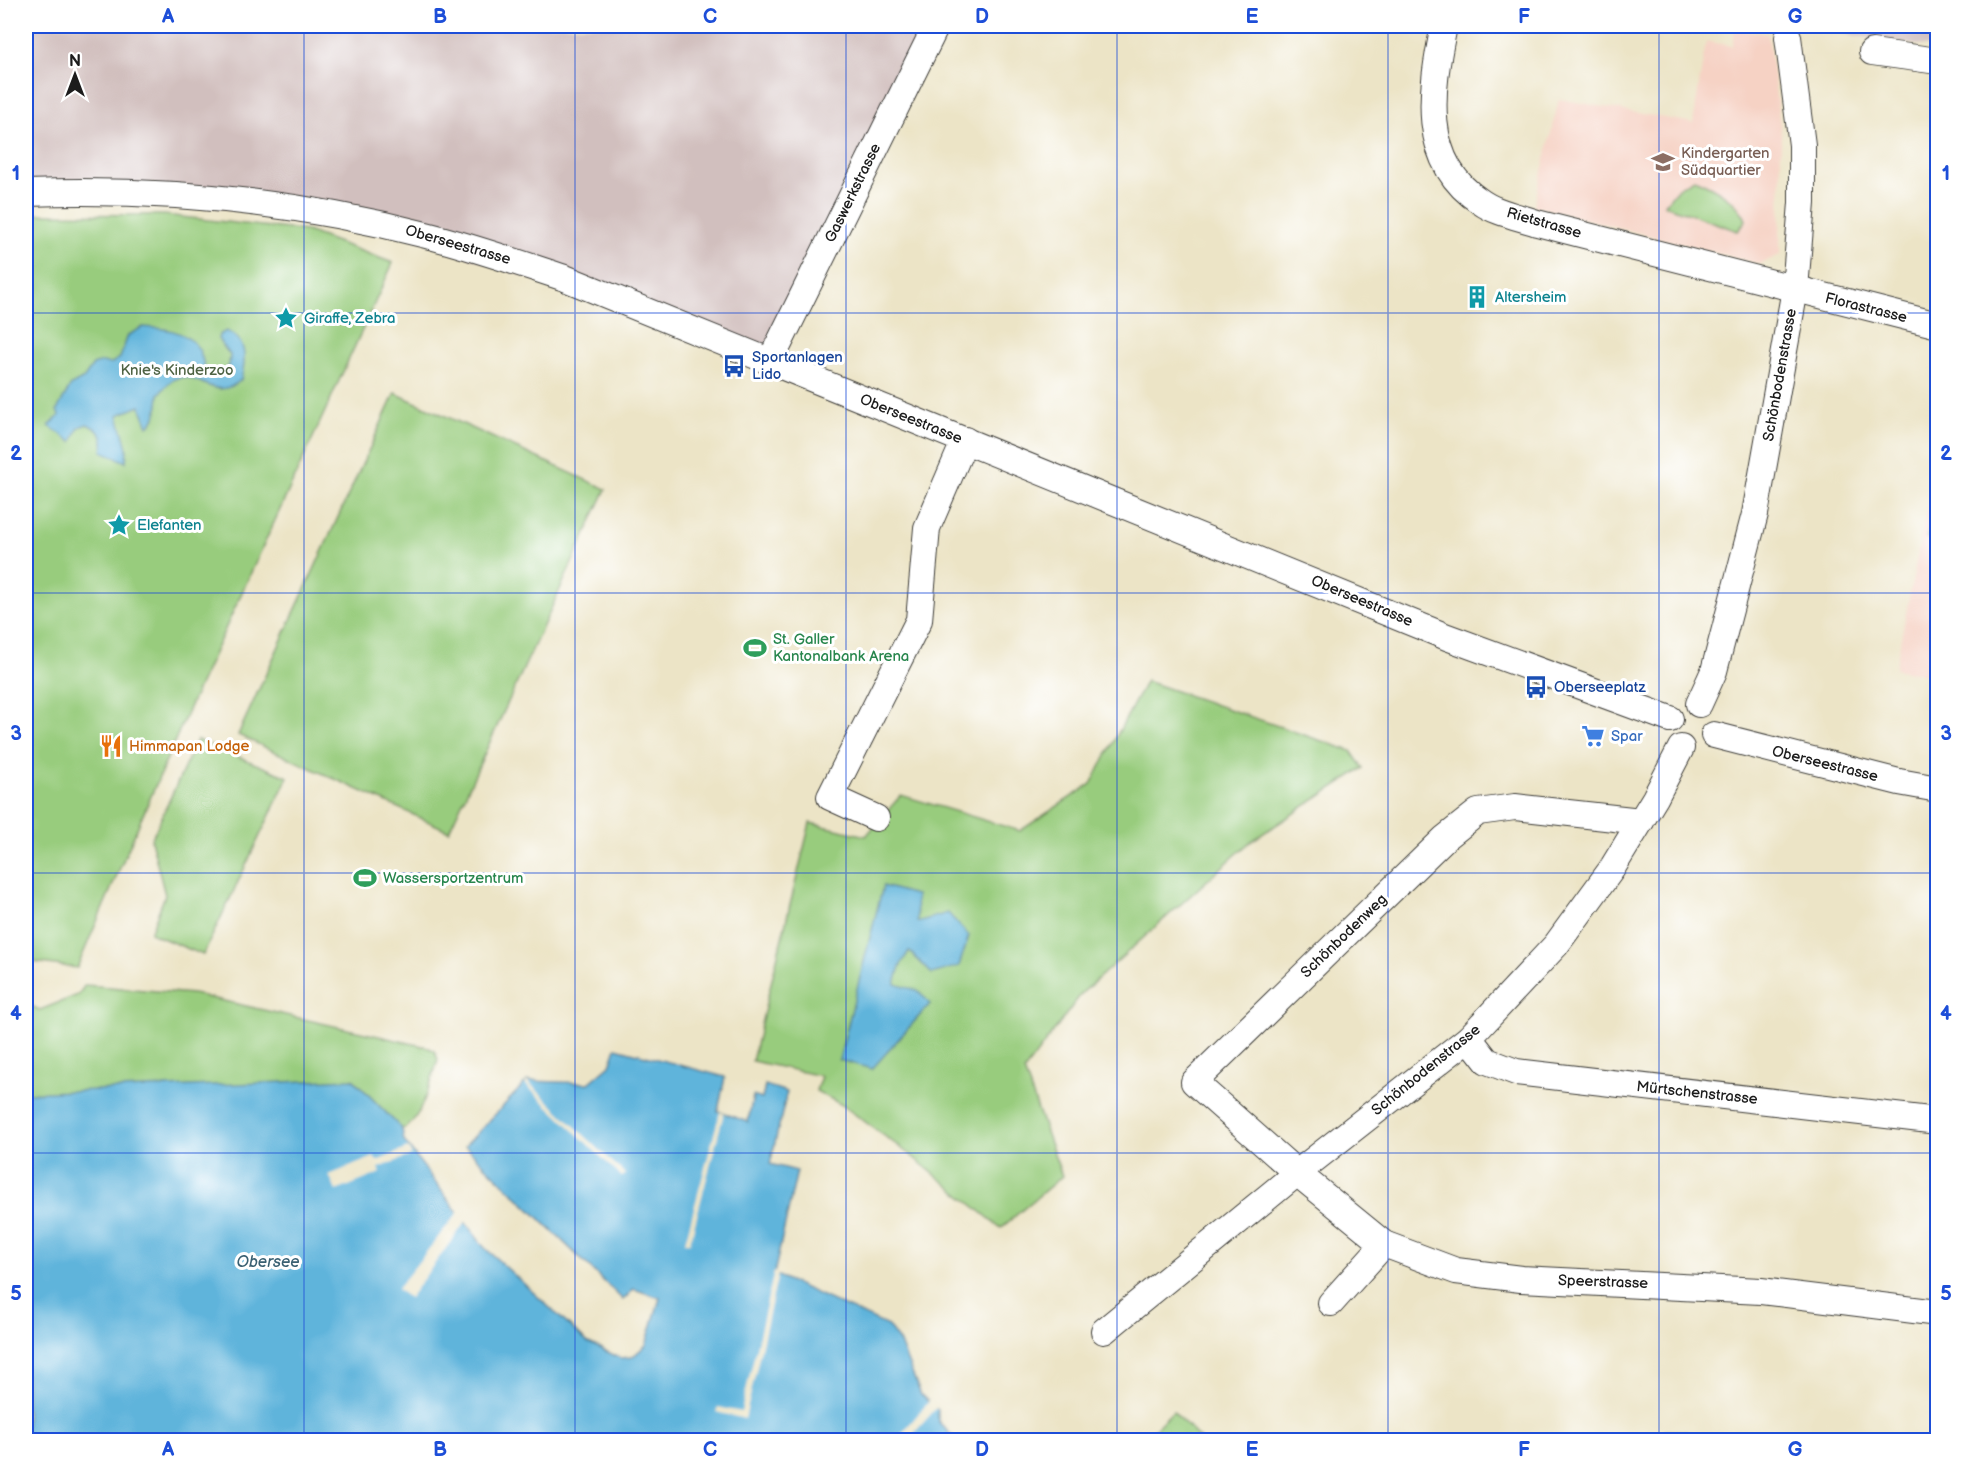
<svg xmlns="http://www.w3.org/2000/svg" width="1963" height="1466" font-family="'Balsamiq Sans',sans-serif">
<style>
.built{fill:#f6d2c4}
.industrial{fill:#d1bfbe}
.green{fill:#98cc7d;stroke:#5a744c;stroke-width:1.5}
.water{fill:#5eb4db;stroke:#3d687c;stroke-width:1.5}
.pier{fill:#ece4c6}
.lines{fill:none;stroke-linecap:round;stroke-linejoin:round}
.minor-casing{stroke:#3b3a36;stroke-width:28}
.minor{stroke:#fff;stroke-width:26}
.grid{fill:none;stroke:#1d4ed8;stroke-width:1.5;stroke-opacity:0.55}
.labels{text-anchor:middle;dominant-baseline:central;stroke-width:6;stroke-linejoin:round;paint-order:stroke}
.education-label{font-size:15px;fill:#785e54;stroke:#fff;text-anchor:start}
.street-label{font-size:15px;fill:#1c1c1c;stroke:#fff}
.culture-label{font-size:15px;fill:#0d838f;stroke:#fff;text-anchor:start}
.transit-label{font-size:15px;fill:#164399;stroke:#fff;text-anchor:start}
.park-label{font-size:15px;fill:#4e6243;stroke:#fff}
.leisure-label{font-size:15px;fill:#27864d;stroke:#fff;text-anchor:start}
.shop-label{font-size:15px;fill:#366cbe;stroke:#fff;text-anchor:start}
.food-label{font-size:15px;fill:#c56008;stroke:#fff;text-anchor:start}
.water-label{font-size:16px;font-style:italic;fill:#3a6072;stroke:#fff}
.neatline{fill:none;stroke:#1d4ed8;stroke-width:2}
.grid-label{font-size:20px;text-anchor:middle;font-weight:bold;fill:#1d4ed8}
</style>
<rect width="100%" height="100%" fill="#fff"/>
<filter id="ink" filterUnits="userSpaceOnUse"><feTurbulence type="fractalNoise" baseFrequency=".0167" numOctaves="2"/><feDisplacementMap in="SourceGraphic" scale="12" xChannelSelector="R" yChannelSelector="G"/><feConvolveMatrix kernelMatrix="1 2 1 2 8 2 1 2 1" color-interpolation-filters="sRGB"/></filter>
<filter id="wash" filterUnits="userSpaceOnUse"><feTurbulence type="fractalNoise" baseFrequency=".008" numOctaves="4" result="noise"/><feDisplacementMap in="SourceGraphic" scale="24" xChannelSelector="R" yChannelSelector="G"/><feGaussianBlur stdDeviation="1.35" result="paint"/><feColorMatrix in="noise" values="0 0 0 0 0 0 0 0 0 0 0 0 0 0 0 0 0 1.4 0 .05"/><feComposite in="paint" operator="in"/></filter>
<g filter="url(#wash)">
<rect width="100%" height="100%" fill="#ece4c6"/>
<g class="built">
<path d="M 1735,30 L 1768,34 L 1781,133 L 1780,255 L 1760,264 L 1534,206 L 1559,99 L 1693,123 L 1706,41 L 1732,46 Z"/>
<path d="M 1937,456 L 1937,677 L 1895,669 Z"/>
</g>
<g class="industrial">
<path d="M 26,26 L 936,26 L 770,362 L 362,220 L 26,193 Z"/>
<path d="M 1790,26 L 1937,26 L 1937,48 Z"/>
</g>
<g class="green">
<path d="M 1694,179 C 1712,186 1740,202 1746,220 L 1738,231 L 1664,205 L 1678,188 Z"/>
<path d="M 26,214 L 164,215 L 307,231 L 393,263 L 189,708 L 77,968 L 26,961 Z"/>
<path d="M 395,393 L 606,489 L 449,831 L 238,735 Z"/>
<path d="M 1937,478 L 1937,539 L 1927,538 Z"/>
<path d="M 1146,681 L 1351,751 L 1363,768 L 1250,842 L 1082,993 L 1024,1071 L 1062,1176 L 1001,1228 L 913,1157 L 842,1105 L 816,1091 L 821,1076 L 752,1061 L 810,823 L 866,836 L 901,795 L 1020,831 L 1091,784 Z"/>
<path d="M 197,740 L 288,777 L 203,955 L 150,933 L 165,895 L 151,840 Z"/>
<path d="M 85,985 L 193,994 L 427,1047 L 435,1051 L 438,1060 C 432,1077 420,1125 402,1129 L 353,1079 L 26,1302 L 26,1004 L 40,1010 L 78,995 Z"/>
<path d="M 1173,1411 L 1201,1440 L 1143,1440 Z"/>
<path d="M 1665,1431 L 1684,1431 L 1711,1440 L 1666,1440 Z"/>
</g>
<g class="water">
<path d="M 143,327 C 163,328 186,330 198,348 C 206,360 200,375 218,376 L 229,366 L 230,355 L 218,339 L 219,335 L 226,331 C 248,340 246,360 241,380 C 213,405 196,367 173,380 C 168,383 163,390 159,394 C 158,406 158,418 148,426 L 140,406 L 118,415 L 127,448 L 126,462 L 102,451 C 106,437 100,430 87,424 L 79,427 L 72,442 L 49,426 L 59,416 L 57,410 L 71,385 L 84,378 L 93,365 L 103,362 L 110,364 L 120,358 L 128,335 Z"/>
<path d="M 883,886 L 916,895 L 917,922 L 948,913 L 969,936 L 959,966 L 932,974 L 909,951 L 900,966 L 895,984 L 919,991 L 930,1004 L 872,1069 L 839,1060 Z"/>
<path d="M 616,1048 L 725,1077 L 718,1111 L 748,1122 L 753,1096 L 762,1099 L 765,1085 L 787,1092 L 770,1164 L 797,1171 L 774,1274 L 888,1326 L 900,1343 L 921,1395 L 938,1410 L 938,1421 L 952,1436 L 962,1440 L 26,1440 L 26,1093 L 353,1079 L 402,1129 L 404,1141 L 484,1247 L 587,1342 L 620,1358 L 632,1357 L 646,1345 L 660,1298 L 634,1289 L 623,1300 L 465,1146 L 527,1081 L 589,1083 L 610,1065 Z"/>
</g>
<g class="pier">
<path d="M 527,1081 L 625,1174 L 622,1177 L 525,1084 Z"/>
<path d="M 720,1112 L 724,1113 L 690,1242 L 685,1242 Z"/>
<path d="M 408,1148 L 412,1155 L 379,1168 L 381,1173 L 336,1191 L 329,1175 L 374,1157 L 377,1161 Z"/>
<path d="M 459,1211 L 467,1220 L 409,1298 L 397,1289 Z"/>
<path d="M 774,1272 L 778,1274 L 745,1419 L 716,1412 L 718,1407 L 741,1412 Z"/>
<path d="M 931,1399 L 938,1406 L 909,1439 L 911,1440 L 896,1440 Z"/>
</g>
</g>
<g filter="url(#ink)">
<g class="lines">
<g class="minor-casing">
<g id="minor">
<path d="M 1444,26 C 1431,88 1419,162 1481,202 C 1496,213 1520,217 1537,223 L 1938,325"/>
<path d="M 1872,52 L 1938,61"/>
<path d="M 26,193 C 160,188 295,201 426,235 C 473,247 519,263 565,278 L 1447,637 L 1670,719"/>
<path d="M 770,362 L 936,26"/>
<path d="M 1699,704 L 1714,671 L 1755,514 L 1795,289 L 1802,203 L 1802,145 L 1788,37"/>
<path d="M 1714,735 L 1899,782 L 1938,789"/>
<path d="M 876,818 L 830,797 L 919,620 L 927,528 L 965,440"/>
<path d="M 1641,821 L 1515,807 L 1478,812 L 1444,839 L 1194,1082 L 1297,1173 L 1384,1244 L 1456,1271 L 1521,1279 L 1761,1291 L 1938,1313"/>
<path d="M 1469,1038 L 1487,1061 L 1516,1072 L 1938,1121"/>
<path d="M 1331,1303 L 1384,1244"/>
<path d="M 1104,1331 L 1297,1173 L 1469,1038 L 1556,945 L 1611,870 L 1655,798 L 1681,748"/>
</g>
</g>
<use href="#minor" class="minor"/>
</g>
</g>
<path class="grid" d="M 304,26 L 304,1440M 575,26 L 575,1440M 846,26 L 846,1440M 1117,26 L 1117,1440M 1388,26 L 1388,1440M 1659,26 L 1659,1440M 26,313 L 1938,313M 26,593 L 1938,593M 26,873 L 1938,873M 26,1153 L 1938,1153"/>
<defs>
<g id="school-bare" transform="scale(1.8)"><path d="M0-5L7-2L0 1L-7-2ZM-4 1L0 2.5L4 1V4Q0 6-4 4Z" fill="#8d6e63" stroke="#fff" stroke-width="2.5" paint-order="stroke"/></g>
<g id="building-bare" transform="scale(1.8)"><path d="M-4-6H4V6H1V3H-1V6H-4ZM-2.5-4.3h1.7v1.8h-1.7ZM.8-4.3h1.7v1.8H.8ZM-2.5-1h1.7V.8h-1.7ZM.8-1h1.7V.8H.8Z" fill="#0f9aa8" stroke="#fff" stroke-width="2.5" paint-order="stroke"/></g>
<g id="sight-bare" transform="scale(1.8)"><path d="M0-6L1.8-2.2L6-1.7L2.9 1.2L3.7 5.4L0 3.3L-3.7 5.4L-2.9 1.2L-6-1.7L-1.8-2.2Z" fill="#0f9aa8" stroke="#fff" stroke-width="2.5" paint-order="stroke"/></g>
<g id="bus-bare" transform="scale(1.8)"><path d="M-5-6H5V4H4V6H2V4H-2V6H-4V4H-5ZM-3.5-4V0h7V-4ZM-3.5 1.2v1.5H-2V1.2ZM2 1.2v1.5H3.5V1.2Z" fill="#1a4fb4" stroke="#fff" stroke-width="2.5" paint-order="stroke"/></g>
<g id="stadium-bare" transform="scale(1.8)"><path d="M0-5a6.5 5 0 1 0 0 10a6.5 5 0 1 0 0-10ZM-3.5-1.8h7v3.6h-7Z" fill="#2e9e5b" stroke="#fff" stroke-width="2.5" paint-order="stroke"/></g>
<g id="supermarket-bare" transform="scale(1.8)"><path d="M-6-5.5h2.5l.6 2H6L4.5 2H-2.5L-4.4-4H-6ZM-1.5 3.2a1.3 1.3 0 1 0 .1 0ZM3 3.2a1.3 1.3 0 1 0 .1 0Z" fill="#3f7fe0" stroke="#fff" stroke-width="2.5" paint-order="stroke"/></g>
<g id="restaurant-bare" transform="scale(1.8)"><path d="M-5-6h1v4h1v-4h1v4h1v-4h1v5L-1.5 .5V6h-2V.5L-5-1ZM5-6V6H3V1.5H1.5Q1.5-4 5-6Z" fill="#e8710a" stroke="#fff" stroke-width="2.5" paint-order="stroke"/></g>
</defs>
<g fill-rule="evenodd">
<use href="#school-bare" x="1663" y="162"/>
<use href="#building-bare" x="1477" y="297"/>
<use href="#sight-bare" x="286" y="318"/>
<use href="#bus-bare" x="734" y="366"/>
<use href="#sight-bare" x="119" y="525"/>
<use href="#stadium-bare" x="755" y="648"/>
<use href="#bus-bare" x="1536" y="687"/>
<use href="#supermarket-bare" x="1593" y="736"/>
<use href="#restaurant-bare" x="111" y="746"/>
<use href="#stadium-bare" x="365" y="878"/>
</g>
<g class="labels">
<g class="education-label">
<text x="1681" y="153">Kindergarten<tspan x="1681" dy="17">Südquartier</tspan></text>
</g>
<g class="street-label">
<text transform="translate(853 193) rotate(-64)">Gaswerkstrasse</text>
<text transform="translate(1544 223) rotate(16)">Rietstrasse</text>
<text transform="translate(458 245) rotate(16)">Oberseestrasse</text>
<text transform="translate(1866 308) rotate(14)">Florastrasse</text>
<text transform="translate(1780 375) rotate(-80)">Schönbodenstrasse</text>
<text transform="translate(911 419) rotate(22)">Oberseestrasse</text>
<text transform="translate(1362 601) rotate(23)">Oberseestrasse</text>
<text transform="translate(1825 764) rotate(14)">Oberseestrasse</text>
<text transform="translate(1344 936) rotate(-44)">Schönbodenweg</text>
<text transform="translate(1426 1070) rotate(-39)">Schönbodenstrasse</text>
<text transform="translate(1697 1093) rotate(6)">Mürtschenstrasse</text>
<text transform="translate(1603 1282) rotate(2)">Speerstrasse</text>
</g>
<g class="culture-label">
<text x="1495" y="297">Altersheim</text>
<text x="304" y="318">Giraffe, Zebra</text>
<text x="137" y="525">Elefanten</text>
</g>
<g class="transit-label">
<text x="752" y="357">Sportanlagen<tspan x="752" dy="17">Lido</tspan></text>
<text x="1554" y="687">Oberseeplatz</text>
</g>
<g class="park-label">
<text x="177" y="370">Knie's Kinderzoo</text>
</g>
<g class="leisure-label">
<text x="773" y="639">St. Galler<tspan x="773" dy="17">Kantonalbank Arena</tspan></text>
<text x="383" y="878">Wassersportzentrum</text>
</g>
<g class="shop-label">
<text x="1611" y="736">Spar</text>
</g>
<g class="food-label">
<text x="129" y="746">Himmapan Lodge</text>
</g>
<g class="water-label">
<text x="268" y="1262">Obersee</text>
</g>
</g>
<rect width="1963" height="1466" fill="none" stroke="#fff" stroke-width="66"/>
<g transform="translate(75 75)" stroke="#ffffff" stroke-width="4.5" paint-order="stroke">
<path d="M0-4.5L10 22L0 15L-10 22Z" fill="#1c1c1c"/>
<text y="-9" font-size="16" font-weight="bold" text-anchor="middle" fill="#1c1c1c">N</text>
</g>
<rect x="33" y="33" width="1897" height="1400" class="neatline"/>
<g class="grid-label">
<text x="168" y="23">A</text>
<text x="440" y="23">B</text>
<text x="710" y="23">C</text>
<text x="982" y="23">D</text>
<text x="1252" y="23">E</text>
<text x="1524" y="23">F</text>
<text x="1795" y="23">G</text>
<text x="16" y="180">1</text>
<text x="1946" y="180">1</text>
<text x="16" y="460">2</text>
<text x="1946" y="460">2</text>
<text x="16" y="740">3</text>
<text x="1946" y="740">3</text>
<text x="16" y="1020">4</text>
<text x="1946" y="1020">4</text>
<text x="16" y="1300">5</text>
<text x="1946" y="1300">5</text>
<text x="168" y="1456">A</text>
<text x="440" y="1456">B</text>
<text x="710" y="1456">C</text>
<text x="982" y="1456">D</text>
<text x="1252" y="1456">E</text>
<text x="1524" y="1456">F</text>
<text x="1795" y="1456">G</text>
</g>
</svg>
